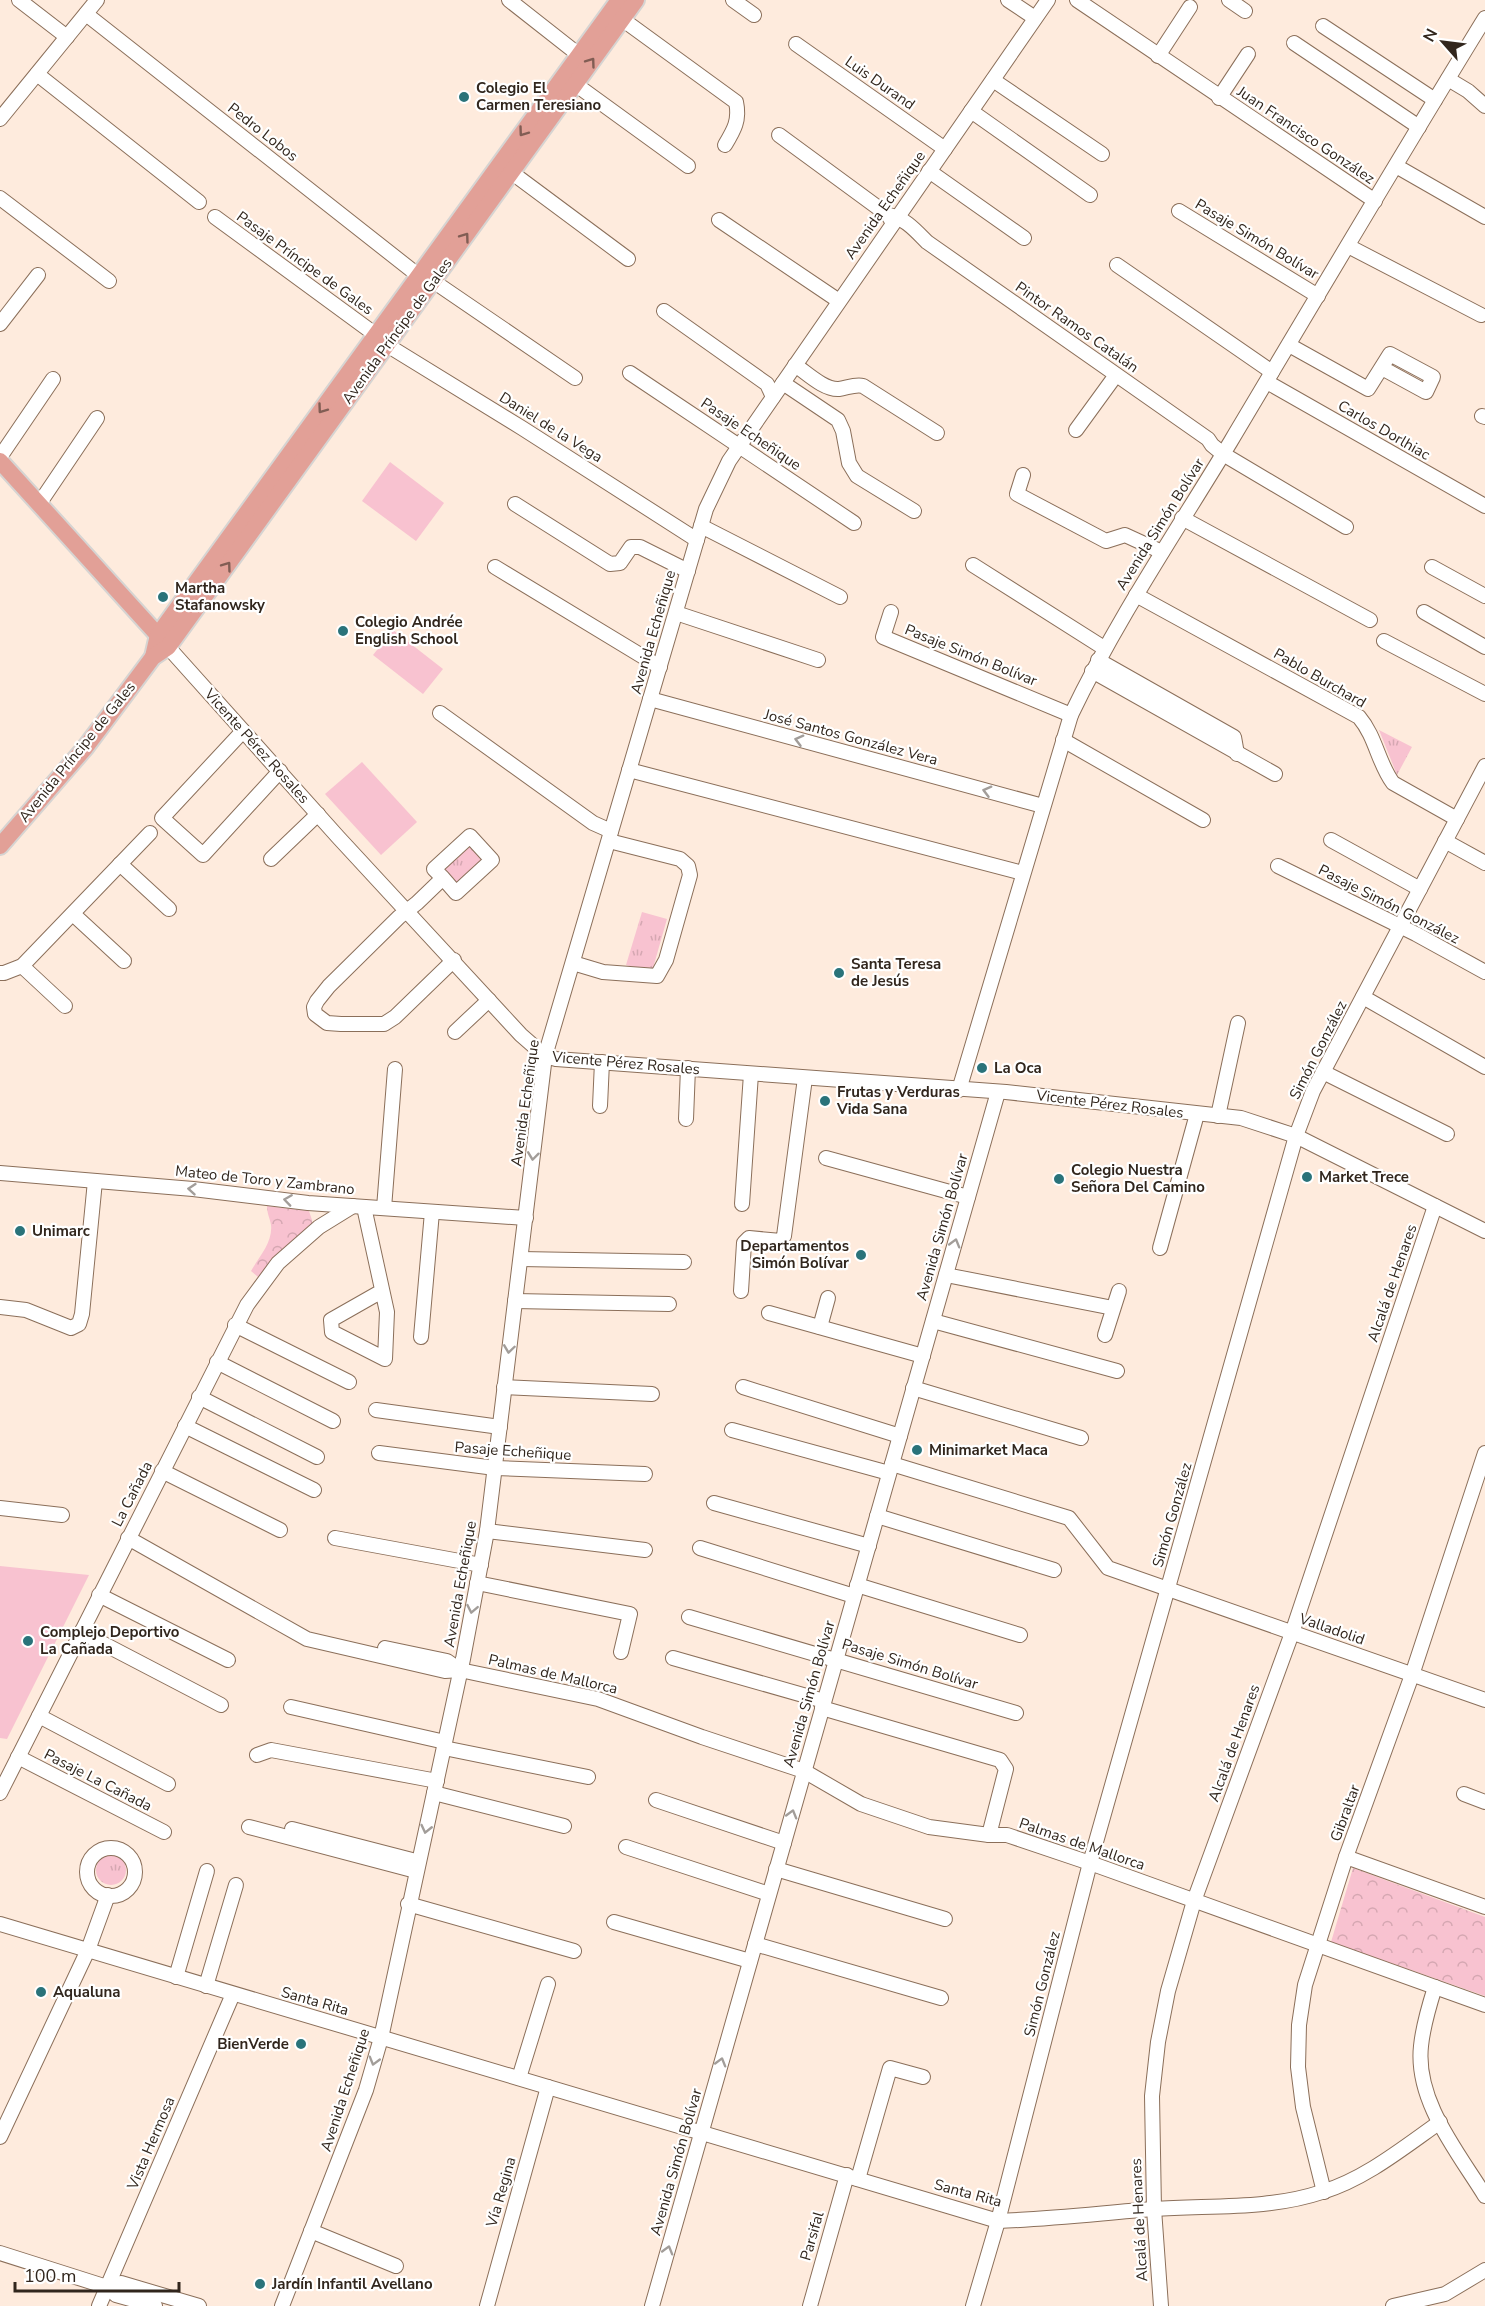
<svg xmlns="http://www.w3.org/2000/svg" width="1485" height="2306" font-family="'Nunito Sans',sans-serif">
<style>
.grass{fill:url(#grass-tufts)}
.park{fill:url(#park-crowns)}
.pitch{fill:#f8c2d0}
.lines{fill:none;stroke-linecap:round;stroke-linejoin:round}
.minor-casing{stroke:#8b6f5a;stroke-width:16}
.major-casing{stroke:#d6d4d2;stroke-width:20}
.minor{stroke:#fff;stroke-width:14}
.major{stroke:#e2a097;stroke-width:16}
.oneway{stroke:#815d54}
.oneway2{stroke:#a29d99}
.poi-dot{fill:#2a737a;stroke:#fff;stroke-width:2}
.labels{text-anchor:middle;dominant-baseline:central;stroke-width:4.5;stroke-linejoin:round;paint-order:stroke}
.street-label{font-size:15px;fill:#31261d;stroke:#fff}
.poi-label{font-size:15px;font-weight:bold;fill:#31261d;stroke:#fff;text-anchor:start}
</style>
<defs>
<pattern id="grass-tufts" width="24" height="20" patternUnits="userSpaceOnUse" patternTransform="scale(1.5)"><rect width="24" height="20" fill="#f8c2d0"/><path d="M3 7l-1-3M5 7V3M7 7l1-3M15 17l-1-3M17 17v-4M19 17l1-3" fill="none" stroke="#d5a7b2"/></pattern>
<pattern id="park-crowns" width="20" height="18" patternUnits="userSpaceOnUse" patternTransform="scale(1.5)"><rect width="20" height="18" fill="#f8c2d0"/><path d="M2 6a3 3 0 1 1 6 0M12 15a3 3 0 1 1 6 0" fill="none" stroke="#d5a7b2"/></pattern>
</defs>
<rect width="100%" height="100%" fill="#feebdd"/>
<g class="grass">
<path d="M 1379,730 L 1412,747 L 1397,775 Z"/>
<path d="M 470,842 L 485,859 L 457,884 L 442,868 Z"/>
<path d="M 642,912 L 667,919 L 653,968 L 647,971 L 626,965 Z"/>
<circle cx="111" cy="1870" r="15"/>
</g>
<g class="park">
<path d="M 267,1206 L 309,1211 L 312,1220 L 312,1229 L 283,1250 L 258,1277 L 251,1271 C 259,1257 273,1242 271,1225 C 270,1218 267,1214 267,1206 Z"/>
<path d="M 1353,1868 L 1485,1917 L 1485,1996 L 1331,1942 Z"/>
</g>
<g class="pitch">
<path d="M 390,462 L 444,503 L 416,541 L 362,501 Z"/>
<path d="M 393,630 L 443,669 L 423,694 L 373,655 Z"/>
<path d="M 362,762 L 417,822 L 381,855 L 325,794 Z"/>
<path d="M 0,1566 L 89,1575 L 7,1739 L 0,1738 Z"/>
</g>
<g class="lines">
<g class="minor-casing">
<g id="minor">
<path d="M 19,0 L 67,37"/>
<path d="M 509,0 L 579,55"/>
<path d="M 733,0 L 754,15"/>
<path d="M 1008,0 L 1035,18"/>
<path d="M 1077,0 L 1375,201"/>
<path d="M 1229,0 L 1245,11"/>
<path d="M 86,14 L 419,276"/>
<path d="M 622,19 L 736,102 C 740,120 734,130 725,145"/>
<path d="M 1323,26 L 1435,100"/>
<path d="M 1294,43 L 1419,127"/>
<path d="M 796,44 L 945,149"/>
<path d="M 1158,56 L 1190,7"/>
<path d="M 37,74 L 199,202"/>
<path d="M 1448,79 L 1468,91 L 1485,106"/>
<path d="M 993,80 L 1102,154"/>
<path d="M 575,84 L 688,166"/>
<path d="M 1219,98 L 1248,54"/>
<path d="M 971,111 L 1090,195"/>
<path d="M 0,119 L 97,0"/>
<path d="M 779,135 L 888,215 L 893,223"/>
<path d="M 1396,166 L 1485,217"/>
<path d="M 929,171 L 1024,238"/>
<path d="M 511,172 L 628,259"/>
<path d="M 0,198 L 109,281"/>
<path d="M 1179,211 L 1318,296"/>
<path d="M 889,215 C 905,218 916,231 927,242 L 1208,439 L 1212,445 L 1223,454 L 1346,527"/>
<path d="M 215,217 L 376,335"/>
<path d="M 719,220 L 839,301"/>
<path d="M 1348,246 L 1481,315"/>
<path d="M 1117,265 L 1272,372"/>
<path d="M 433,281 L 575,378"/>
<path d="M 664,311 L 767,384 L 773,397"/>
<path d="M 0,324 L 38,275"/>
<path d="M 387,345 L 522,428 L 697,540"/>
<path d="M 1289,345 L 1368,389 L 1390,354 L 1433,377 L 1426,392 L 1382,368"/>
<path d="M 795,365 C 807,373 824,390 839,389 C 847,388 855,384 863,386 L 937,433"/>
<path d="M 630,373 L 854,523"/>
<path d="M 1267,382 L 1485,506"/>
<path d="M 783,383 L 838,420 L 843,431 L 849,463 L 857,476 L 914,511"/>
<path d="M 1482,416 L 1485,417"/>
<path d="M 1076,430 L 1116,375"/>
<path d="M 0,457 L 53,379"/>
<path d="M 1023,475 L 1017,494 L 1106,541 L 1125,535 L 1162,552"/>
<path d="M 39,504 L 97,418"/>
<path d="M 515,504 L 610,564 L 620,563 L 631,547 L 640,547 L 688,571"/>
<path d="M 1182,518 L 1370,620"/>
<path d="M 701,526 L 840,597"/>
<path d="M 973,565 L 1104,648"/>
<path d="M 495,567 L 660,667"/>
<path d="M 1432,567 L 1485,596"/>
<path d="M 1136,595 L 1359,717 C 1376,737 1378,763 1393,783 L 1457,819"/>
<path d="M 891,612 L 883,637 L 1071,715"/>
<path d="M 1424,612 L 1485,647"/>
<path d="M 676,613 L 818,660"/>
<path d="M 1384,641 L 1485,694"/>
<path d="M 168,647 L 338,837 L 521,1035 L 545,1056 L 556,1059 L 1006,1092 L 1241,1118 L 1296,1136 L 1485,1231"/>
<path d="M 1098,660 L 1234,737 L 1237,754"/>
<path d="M 1092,671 L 1275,774"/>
<path d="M 650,699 L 1043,806"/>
<path d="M 440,713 L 593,823 L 611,831"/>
<path d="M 243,731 L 162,818 L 203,855 L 280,771"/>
<path d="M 1063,740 L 1203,820"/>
<path d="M 629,770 L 1023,873"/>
<path d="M 1331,840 L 1420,889"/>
<path d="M 1445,841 L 1485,863"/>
<path d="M 271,859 L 318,814"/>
<path d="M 120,864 L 169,909"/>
<path d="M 1278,866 L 1416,934 L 1485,972"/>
<path d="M 443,878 L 456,893 L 492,860 L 470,836 L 434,869 L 443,878 L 417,903 L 399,917 L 329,986 L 317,1001 L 314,1007 L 315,1014 L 327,1023 L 341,1024 L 384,1024 L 395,1017 L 454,960"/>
<path d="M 73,914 L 124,961"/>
<path d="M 573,963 L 603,972 L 657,976 L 666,960 L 690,875 L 688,866 L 680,859 L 609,841"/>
<path d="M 22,966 L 65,1006"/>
<path d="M 0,973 L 4,973 L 22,966 L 150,833"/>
<path d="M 1363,997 L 1485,1067"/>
<path d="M 455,1032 L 489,1000"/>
<path d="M 1323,1072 L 1447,1134"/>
<path d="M 959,1090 L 1071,715 C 1117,619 1176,532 1231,441 C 1315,300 1399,158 1485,18"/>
<path d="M 600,1106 L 602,1062"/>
<path d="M 1218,1116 L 1238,1023"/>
<path d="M 686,1119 L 688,1068"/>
<path d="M 826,1158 L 968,1197"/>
<path d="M 0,1173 L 193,1189 L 308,1203 L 526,1218"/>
<path d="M 742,1204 L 751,1074"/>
<path d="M 364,1207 L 387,1312 L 385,1359 L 332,1332 L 331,1320 L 382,1291"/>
<path d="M 384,1208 L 395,1069"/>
<path d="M 1160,1248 L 1197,1114"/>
<path d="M 521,1259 L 684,1262"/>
<path d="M 946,1275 L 1113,1308"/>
<path d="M 741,1291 L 744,1243 L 749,1238 L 781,1241 L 784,1236 L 805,1078"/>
<path d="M 515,1301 L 669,1304"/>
<path d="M 0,1307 L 26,1310 L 71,1328 L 79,1324 L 82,1314 L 95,1181"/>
<path d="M 769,1313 L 923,1356"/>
<path d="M 933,1321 L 1117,1371"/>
<path d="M 235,1325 L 349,1382"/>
<path d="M 820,1327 L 828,1298"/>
<path d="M 1105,1335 L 1119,1291"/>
<path d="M 421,1337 L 432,1212"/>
<path d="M 217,1362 L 333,1421"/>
<path d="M 504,1387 L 652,1394"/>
<path d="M 743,1387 L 900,1436"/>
<path d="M 913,1388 L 1081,1438"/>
<path d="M 199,1397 L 317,1457"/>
<path d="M 376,1410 L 500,1427"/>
<path d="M 185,1426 L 314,1490"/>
<path d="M 732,1430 L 889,1473"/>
<path d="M 379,1453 L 495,1468 L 645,1474"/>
<path d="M 892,1464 L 1069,1518 L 1108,1568 L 1485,1700"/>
<path d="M 162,1471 L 280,1530"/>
<path d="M 714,1503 L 869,1546"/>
<path d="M 0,1508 L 62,1515"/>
<path d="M 877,1516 L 1054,1570"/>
<path d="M 487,1531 L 645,1550"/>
<path d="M 128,1538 L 307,1639 L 445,1671 L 460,1670 L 598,1699 L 702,1737 L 804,1771 L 861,1804 L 929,1827 L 989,1835 L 1007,1835 L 1090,1863 L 1485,2005"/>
<path d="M 335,1538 L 481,1565"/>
<path d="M 700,1548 L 854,1596"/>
<path d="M 477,1583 L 630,1614 L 621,1652"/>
<path d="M 857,1585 L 1020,1635"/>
<path d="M 99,1595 L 228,1660"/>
<path d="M 689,1617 L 1016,1713"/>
<path d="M 81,1632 L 221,1705"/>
<path d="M 385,1648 L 447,1661 L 460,1670"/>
<path d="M 673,1658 L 824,1701"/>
<path d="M 291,1707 L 445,1742"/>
<path d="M 822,1708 L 1000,1760 L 1006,1769 L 989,1835"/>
<path d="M 39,1716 L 168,1784"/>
<path d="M 444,1748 L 588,1777"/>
<path d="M 257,1755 L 271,1750 L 437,1781"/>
<path d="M 18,1757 L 164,1832"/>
<path d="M 0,1793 L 247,1305 L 278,1263 L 319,1227 L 353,1206"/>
<path d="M 434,1793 L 564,1826"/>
<path d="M 1464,1794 L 1485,1802"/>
<path d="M 656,1800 L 784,1843"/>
<path d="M 249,1827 L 416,1871"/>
<path d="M 292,1829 L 412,1860"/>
<path d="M 626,1847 L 769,1894"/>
<circle cx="111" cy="1872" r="24"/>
<path d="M 1346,1857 L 1485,1907"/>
<path d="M 776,1869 L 945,1919"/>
<path d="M 408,1904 L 574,1951"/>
<path d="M 614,1922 L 750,1961"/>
<path d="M 0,1924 L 998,2221 C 1050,2219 1102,2213 1154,2209 C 1210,2205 1268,2210 1322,2192 C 1365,2179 1403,2148 1440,2122"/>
<path d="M 755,1944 L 941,1998"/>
<path d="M 176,1977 L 207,1871"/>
<path d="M 206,1986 L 236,1885"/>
<path d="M 1435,1987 C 1429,2006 1423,2026 1421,2046 C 1415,2101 1458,2152 1485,2196"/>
<path d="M 519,2078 L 548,1984"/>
<path d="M 0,2137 L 88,1950 L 108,1895"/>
<path d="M 858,2179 L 890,2068 L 923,2077"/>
<path d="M 1324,2192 L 1303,2107 L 1298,2067 L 1299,2025 L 1305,1985 L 1346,1857 L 1412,1675 L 1485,1453"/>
<path d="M 311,2231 L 396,2266"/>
<path d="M 0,2253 L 107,2287 L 116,2295 L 155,2306"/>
<path d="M 107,2287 L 121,2283 L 199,2306"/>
<path d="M 99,2306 L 233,1994"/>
<path d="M 282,2306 L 366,2090 L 381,2038 L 463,1659 L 487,1531 L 545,1056 L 706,509 L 729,461 L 1048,0"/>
<path d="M 487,2306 L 548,2087"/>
<path d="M 652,2306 L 998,1092"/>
<path d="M 810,2306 L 847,2175"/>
<path d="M 973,2306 L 998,2221 L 1090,1863 L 1296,1136 L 1313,1091 L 1485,766"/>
<path d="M 1161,2306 L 1154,2209 L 1152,2096 L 1158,2042 L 1168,1991 L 1194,1901 L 1292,1633 L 1435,1206"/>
<path d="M 1393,2306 L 1445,2294 L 1485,2270"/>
</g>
</g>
<g class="major-casing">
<g id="major">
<path d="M 0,461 L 165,643"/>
<path d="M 153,657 L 158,635 L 619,0"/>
<path d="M 0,846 L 85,748 L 153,657 L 168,647 L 636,0"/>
</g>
</g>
<use href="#minor" class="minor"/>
<use href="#major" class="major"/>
</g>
<defs><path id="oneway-chevron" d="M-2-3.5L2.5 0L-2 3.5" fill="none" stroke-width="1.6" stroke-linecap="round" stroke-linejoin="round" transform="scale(1.5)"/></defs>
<g class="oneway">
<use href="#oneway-chevron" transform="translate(591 62) rotate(-54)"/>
<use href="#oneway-chevron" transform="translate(523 132) rotate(126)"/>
<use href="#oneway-chevron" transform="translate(465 237) rotate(-54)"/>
<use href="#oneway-chevron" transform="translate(322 409) rotate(126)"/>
<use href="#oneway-chevron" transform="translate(227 566) rotate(-54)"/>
</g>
<g class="oneway2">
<use href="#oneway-chevron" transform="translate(799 740) rotate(-165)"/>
<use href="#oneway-chevron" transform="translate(987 791) rotate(-165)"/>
<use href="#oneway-chevron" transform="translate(533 1156) rotate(97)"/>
<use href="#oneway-chevron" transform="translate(192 1189) rotate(-175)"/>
<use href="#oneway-chevron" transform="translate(288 1200) rotate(-172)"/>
<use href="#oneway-chevron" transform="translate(955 1243) rotate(-74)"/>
<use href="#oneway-chevron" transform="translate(509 1349) rotate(98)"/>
<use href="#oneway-chevron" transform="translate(472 1609) rotate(101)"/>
<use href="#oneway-chevron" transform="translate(792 1814) rotate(-74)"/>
<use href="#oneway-chevron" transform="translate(426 1829) rotate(103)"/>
<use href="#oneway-chevron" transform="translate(374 2061) rotate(106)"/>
<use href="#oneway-chevron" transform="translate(721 2062) rotate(-74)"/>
<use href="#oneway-chevron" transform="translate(668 2250) rotate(-74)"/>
</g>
<g class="poi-dot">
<circle cx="464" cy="97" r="6"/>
<circle cx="163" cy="597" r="6"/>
<circle cx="343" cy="631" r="6"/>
<circle cx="839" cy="973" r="6"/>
<circle cx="982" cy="1068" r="6"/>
<circle cx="825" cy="1101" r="6"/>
<circle cx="1307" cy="1177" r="6"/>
<circle cx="1059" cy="1179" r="6"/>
<circle cx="20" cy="1231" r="6"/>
<circle cx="861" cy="1255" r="6"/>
<circle cx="917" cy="1450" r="6"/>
<circle cx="28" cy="1641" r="6"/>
<circle cx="41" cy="1992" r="6"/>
<circle cx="301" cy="2044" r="6"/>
<circle cx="260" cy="2284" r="6"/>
</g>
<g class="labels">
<g class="street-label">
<text transform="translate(880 83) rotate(35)">Luis Durand</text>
<text transform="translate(263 132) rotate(38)">Pedro Lobos</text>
<text transform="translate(1306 135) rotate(34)">Juan Francisco González</text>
<text transform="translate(885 205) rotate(-55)">Avenida Echeñique</text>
<text transform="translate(1257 239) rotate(31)">Pasaje Simón Bolívar</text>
<text transform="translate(305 263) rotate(36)">Pasaje Príncipe de Gales</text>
<text transform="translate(1077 327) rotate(35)">Pintor Ramos Catalán</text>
<text transform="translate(397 331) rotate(-54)">Avenida Príncipe de Gales</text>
<text transform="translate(551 427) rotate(32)">Daniel de la Vega</text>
<text transform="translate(1384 430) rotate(30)">Carlos Dorlhiac</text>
<text transform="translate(751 434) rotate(34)">Pasaje Echeñique</text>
<text transform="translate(1160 524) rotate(-58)">Avenida Simón Bolívar</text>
<text transform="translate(653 632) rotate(-74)">Avenida Echeñique</text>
<text transform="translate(971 655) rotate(22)">Pasaje Simón Bolívar</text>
<text transform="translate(1320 678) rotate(30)">Pablo Burchard</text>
<text transform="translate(851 737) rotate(15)">José Santos González Vera</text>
<text transform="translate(257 746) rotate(48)">Vicente Pérez Rosales</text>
<text transform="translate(77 752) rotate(-51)">Avenida Príncipe de Gales</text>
<text transform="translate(1389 904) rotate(27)">Pasaje Simón González</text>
<text transform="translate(1318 1050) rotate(-63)">Simón González</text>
<text transform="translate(626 1063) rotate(5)">Vicente Pérez Rosales</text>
<text transform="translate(525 1103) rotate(-82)">Avenida Echeñique</text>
<text transform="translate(1110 1104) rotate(7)">Vicente Pérez Rosales</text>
<text transform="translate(265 1180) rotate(6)">Mateo de Toro y Zambrano</text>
<text transform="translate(942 1227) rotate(-74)">Avenida Simón Bolívar</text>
<text transform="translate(1392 1283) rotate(-71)">Alcalá de Henares</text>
<text transform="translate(513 1451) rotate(4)">Pasaje Echeñique</text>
<text transform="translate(132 1494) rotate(-63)">La Cañada</text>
<text transform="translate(1172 1515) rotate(-74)">Simón González</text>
<text transform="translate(460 1584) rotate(-80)">Avenida Echeñique</text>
<text transform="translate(1332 1629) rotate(19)">Valladolid</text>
<text transform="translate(910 1664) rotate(17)">Pasaje Simón Bolívar</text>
<text transform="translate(553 1674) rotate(13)">Palmas de Mallorca</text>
<text transform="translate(809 1694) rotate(-74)">Avenida Simón Bolívar</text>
<text transform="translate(1234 1743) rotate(-70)">Alcalá de Henares</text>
<text transform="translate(98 1780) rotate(27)">Pasaje La Cañada</text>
<text transform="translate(1345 1813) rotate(-70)">Gibraltar</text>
<text transform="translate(1082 1844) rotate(19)">Palmas de Mallorca</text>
<text transform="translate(1042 1984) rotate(-76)">Simón González</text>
<text transform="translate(315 2001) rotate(16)">Santa Rita</text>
<text transform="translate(345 2090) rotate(-72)">Avenida Echeñique</text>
<text transform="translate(151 2143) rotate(-67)">Vista Hermosa</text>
<text transform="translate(676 2162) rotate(-74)">Avenida Simón Bolívar</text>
<text transform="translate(501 2192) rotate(-74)">Vía Regina</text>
<text transform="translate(968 2193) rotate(15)">Santa Rita</text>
<text transform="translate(1139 2220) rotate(-93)">Alcalá de Henares</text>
<text transform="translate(812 2236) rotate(-74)">Parsifal</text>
</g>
<g class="poi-label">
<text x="476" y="88">Colegio El<tspan x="476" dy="17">Carmen Teresiano</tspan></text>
<text x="175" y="588">Martha<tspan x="175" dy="17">Stafanowsky</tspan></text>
<text x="355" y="622">Colegio Andrée<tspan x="355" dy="17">English School</tspan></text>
<text x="851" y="964">Santa Teresa<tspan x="851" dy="17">de Jesús</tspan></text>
<text x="994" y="1068">La Oca</text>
<text x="837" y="1092">Frutas y Verduras<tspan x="837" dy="17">Vida Sana</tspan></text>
<text x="1071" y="1170">Colegio Nuestra<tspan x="1071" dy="17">Señora Del Camino</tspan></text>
<text x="1319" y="1177">Market Trece</text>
<text x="32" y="1231">Unimarc</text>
<text x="849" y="1246" text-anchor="end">Departamentos<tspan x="849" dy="17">Simón Bolívar</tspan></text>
<text x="929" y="1450">Minimarket Maca</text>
<text x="40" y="1632">Complejo Deportivo<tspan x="40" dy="17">La Cañada</tspan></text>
<text x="53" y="1992">Aqualuna</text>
<text x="289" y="2044" text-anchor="end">BienVerde</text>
<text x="272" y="2284">Jardín Infantil Avellano</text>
</g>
</g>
<g transform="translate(1443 42) rotate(298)" stroke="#ffffff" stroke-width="4.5" paint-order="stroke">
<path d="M0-4.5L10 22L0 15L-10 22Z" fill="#31261d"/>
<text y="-9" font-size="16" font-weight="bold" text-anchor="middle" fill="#31261d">N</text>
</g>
<path d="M15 2282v9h164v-9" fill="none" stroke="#31261d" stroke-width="3"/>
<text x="24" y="2282" font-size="18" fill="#31261d" stroke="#ffffff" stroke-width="4.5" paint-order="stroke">100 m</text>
</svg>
